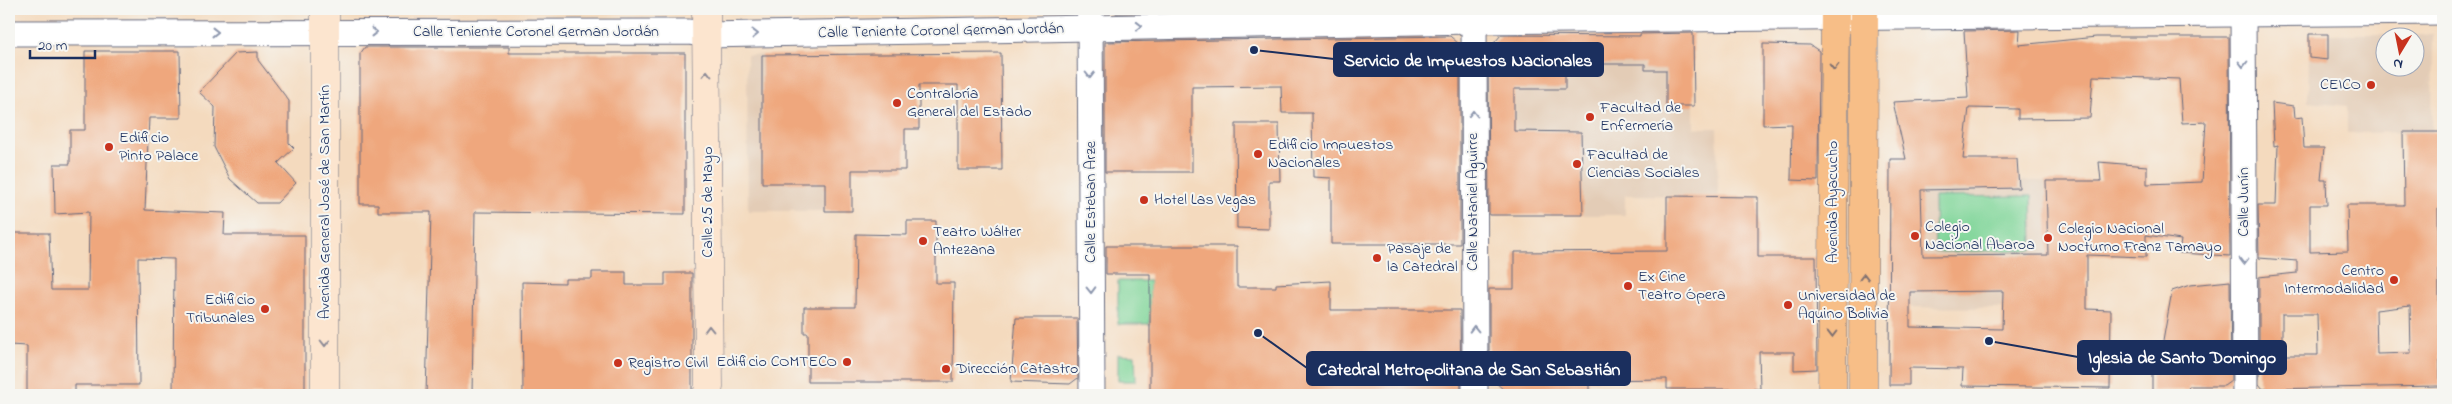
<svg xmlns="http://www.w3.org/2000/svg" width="2452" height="404" font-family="'Indie Flower',sans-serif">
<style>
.built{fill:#e3ccb6;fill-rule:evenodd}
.green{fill:#80d599;stroke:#4e827c}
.building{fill:#efa77d;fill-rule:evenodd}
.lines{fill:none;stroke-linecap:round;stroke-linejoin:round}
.minor-casing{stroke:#676b80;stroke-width:27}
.secondary-casing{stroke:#676b80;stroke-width:29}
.primary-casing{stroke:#676b80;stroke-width:29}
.minor{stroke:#fff;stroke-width:25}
.secondary{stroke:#fce5cf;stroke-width:28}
.primary{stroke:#f7be87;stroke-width:28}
.oneway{stroke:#8d97ae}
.oneway2{stroke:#7e6f70}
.oneway3{stroke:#8c8a96}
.poi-dot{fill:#c8321e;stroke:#f6f6f2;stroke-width:2}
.labels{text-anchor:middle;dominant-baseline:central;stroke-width:4;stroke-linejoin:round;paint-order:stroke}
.street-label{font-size:16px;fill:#1b2f5e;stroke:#f6f6f2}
.poi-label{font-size:16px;fill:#1b2f5e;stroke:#f6f6f2;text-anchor:start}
.leader{fill:none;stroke:#1b2f5e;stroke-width:2}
.callout-dot{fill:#1b2f5e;stroke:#f6f6f2;stroke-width:2}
.callout{fill:#1b2f5e;stroke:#1b2f5e;stroke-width:2}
.callout-label{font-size:18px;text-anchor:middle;font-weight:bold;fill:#fff}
</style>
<rect width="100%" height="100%" fill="#f6f6f2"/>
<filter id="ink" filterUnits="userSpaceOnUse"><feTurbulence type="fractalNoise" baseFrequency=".02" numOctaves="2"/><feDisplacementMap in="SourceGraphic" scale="10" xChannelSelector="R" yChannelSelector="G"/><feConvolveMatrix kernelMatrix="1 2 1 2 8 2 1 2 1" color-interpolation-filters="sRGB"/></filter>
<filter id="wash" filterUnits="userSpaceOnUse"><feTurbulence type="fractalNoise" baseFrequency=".0096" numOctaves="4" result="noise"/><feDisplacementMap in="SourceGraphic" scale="20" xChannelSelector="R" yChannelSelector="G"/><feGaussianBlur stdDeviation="1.12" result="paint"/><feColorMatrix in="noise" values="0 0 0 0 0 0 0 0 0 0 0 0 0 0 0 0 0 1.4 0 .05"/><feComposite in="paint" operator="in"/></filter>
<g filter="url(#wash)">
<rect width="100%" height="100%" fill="#f4dabe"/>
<g class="built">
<path d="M 2328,34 L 2433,34 L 2432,132 L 2347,133 L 2347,106 L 2308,102 L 2309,58 L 2328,60 ZM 2384,38 L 2414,38 L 2414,68 L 2384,68 Z"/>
<path d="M 1501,35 L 1640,36 L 1645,70 L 1666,70 L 1694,106 L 1694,128 L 1717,128 L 1718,196 L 1625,195 L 1625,215 L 1486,215 L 1487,52 Z"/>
<path d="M 747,55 L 825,55 L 825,211 L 748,211 Z"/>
<path d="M 1890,159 L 2017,159 L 2019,181 L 2086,181 L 2087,309 L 1890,307 Z"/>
</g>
<g class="green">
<path d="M 2032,196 L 2033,250 L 1935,252 L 1934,197 Z"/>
<rect x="1118" y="281" width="32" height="43"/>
<path d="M 1118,354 L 1135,355 L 1136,381 L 1118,381 Z"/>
</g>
<g id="blocks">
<g class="building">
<path d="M 1111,9 L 1233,9 L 1233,11 L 1116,13 Z"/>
<path d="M 2020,30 L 2019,45 L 2096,37 L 2229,37 L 2230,256 L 2179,253 L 2181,240 L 2146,235 L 2146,257 L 2087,255 L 2087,309 L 2111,310 L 2110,388 L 1962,386 L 1963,369 L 1909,368 L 1909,385 L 1889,385 L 1890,159 L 1906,159 L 1893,102 L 1968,98 L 1964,31 ZM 2093,76 L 2179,79 L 2182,123 L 2206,122 L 2202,182 L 2147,184 L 2147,166 L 2099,162 L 2101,181 L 2046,181 L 2048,255 L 1923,256 L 1921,190 L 2019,188 L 2017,159 L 1963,159 L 1969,108 L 2018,109 L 2018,119 L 2090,118 ZM 2003,291 L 2002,329 L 1910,327 L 1910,292 Z"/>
<path d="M 1693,33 L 1694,106 L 1666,106 L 1666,70 L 1645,70 L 1645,64 L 1565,64 L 1565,89 L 1514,89 L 1514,131 L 1581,132 L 1583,215 L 1489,215 L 1488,50 L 1501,35 L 1640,36 L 1640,34 Z"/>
<path d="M 2309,34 L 2328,34 L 2328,60 L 2309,58 Z"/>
<path d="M 1450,36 L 1460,45 L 1460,244 L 1331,244 L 1331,178 L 1313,177 L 1312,113 L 1282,113 L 1281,86 L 1192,87 L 1192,172 L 1105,172 L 1105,42 Z"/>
<path d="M 1763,44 L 1810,45 L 1819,51 L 1818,181 L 1791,180 L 1792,124 L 1763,125 Z"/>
<path d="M 365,47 L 509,47 L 509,53 L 685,53 L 685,214 L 475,212 L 472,395 L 426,395 L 431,212 L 378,212 L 378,204 L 360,204 L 360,54 Z"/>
<path d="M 85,51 L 180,51 L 181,118 L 149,118 L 145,210 L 225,213 L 224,235 L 305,235 L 305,395 L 173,395 L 174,259 L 138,258 L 139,385 L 75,385 L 75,395 L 27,395 L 27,346 L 9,345 L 9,233 L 49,233 L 51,290 L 88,290 L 89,212 L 55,214 L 54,164 L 70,164 L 70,130 L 85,130 Z"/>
<path d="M 258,52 L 258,60 L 289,101 L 289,143 L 294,148 L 278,163 L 296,183 L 277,203 L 257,203 L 230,179 L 214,147 L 215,107 L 199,92 L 236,53 Z"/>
<path d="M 1001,53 L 1002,170 L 958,170 L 958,85 L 919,85 L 919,129 L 905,129 L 905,170 L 852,170 L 852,211 L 825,211 L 825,183 L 762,183 L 762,55 Z"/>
<path d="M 2272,103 L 2294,106 L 2295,118 L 2302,117 L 2304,148 L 2324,148 L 2321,180 L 2326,180 L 2327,205 L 2310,205 L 2310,252 L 2348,251 L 2347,205 L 2404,205 L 2403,132 L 2443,132 L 2443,209 L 2438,209 L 2440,386 L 2263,389 L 2259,384 L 2259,277 L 2297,273 L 2297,261 L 2259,258 L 2258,205 L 2276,205 L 2278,145 L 2274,146 ZM 2410,306 L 2411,353 L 2377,354 L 2376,310 ZM 2282,314 L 2317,314 L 2318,355 L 2282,355 Z"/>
<path d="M 1236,124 L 1279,124 L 1280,181 L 1269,181 L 1269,229 L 1237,228 Z"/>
<path d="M 1667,196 L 1758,197 L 1758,257 L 1816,257 L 1817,369 L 1794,370 L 1794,352 L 1759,352 L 1760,389 L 1667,389 L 1667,379 L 1589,380 L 1589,393 L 1508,394 L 1489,376 L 1489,289 L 1514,289 L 1514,252 L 1667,251 Z"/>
<path d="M 907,221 L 936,221 L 936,283 L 954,283 L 953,382 L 808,382 L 808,333 L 804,333 L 804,307 L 855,307 L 856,234 L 907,235 Z"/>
<path d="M 1106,246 L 1237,246 L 1237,287 L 1276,287 L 1276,284 L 1331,281 L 1331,310 L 1460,310 L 1461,395 L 1150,395 L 1150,274 L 1106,274 Z"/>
<path d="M 592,272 L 626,272 L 626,285 L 665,285 L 665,273 L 692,273 L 692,395 L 523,395 L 522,282 L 565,283 L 565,279 L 592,279 Z"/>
<path d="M 2230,281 L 2231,381 L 2224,386 L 2189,386 L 2188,390 L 2152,391 L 2152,368 L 2158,369 L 2172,291 L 2190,285 Z"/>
<path d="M 1016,318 L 1077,318 L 1078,378 L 1070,384 L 1011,382 Z"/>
</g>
</g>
</g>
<g filter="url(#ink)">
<use href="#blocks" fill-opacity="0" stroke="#676b80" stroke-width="1"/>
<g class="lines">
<g class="minor-casing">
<g id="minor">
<path d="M 1474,9 L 1475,395"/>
<path d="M 2243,9 L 2245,395"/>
<path d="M 1090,11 L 1092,395"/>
<path d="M 9,33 L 689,32 L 707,35 L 1474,21 L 2443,12"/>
</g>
</g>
<g class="secondary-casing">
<g id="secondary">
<path d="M 706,9 L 709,387 L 707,395"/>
<path d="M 325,395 L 325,9"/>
</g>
</g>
<g class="primary-casing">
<g id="primary">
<path d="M 1832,395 L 1835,9"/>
<path d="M 1863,395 L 1864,9"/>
</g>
</g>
<use href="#minor" class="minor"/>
<use href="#secondary" class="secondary"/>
<use href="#primary" class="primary"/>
</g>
<defs><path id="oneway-chevron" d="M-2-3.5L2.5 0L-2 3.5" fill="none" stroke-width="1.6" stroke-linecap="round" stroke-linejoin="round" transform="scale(1.25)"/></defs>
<g class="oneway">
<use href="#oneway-chevron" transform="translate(1139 26) rotate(-1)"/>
<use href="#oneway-chevron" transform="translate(215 32)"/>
<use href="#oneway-chevron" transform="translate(374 32)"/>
<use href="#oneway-chevron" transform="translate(755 34) rotate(-1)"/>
<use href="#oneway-chevron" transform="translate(2243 64) rotate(90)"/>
<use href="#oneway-chevron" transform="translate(1090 75) rotate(90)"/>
<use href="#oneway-chevron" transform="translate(1473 114) rotate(-90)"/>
<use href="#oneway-chevron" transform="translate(2244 261) rotate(90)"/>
<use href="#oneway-chevron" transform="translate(1091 290) rotate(89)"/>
<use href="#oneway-chevron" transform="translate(1474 329) rotate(-91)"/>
</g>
<g class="oneway2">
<use href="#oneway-chevron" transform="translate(1834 67) rotate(90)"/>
<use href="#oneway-chevron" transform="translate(1864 277) rotate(-90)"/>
<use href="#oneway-chevron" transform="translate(1832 334) rotate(90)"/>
</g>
<g class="oneway3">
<use href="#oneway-chevron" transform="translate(707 74) rotate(-90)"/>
<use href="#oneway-chevron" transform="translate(709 329) rotate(-91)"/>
<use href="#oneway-chevron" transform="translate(325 343) rotate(90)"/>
</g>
</g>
<g class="poi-dot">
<circle cx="2371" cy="85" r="5"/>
<circle cx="897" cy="103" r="5"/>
<circle cx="1590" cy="117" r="5"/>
<circle cx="109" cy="147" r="5"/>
<circle cx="1258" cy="154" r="5"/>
<circle cx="1577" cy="164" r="5"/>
<circle cx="1144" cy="200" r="5"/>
<circle cx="1915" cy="236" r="5"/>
<circle cx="2048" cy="238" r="5"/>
<circle cx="923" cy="241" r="5"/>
<circle cx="1377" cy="258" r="5"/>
<circle cx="2394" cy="280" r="5"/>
<circle cx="1628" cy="286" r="5"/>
<circle cx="1788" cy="305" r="5"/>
<circle cx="265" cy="309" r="5"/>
<circle cx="847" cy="362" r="5"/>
<circle cx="618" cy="363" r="5"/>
<circle cx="946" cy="369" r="5"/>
</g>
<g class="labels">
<g class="street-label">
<text transform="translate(941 31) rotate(-1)">Calle Teniente Coronel German Jordán</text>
<text x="536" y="32">Calle Teniente Coronel German Jordán</text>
<text transform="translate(325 202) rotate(-90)">Avenida General José de San Martín</text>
<text transform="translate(708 202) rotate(-90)">Calle 25 de Mayo</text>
<text transform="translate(1091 202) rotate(-90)">Calle Esteban Arze</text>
<text transform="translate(1473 202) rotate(-90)">Calle Nataniel Aguirre</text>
<text transform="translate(1833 202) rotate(-90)">Avenida Ayacucho</text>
<text transform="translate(2244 202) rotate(-90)">Calle Junín</text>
</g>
<g class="poi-label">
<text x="2361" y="85" text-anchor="end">CEICO</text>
<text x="907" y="94">Contraloría<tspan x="907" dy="18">General del Estado</tspan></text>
<text x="1600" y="108">Facultad de<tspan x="1600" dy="18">Enfermería</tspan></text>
<text x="119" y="138">Edificio<tspan x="119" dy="18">Pinto Palace</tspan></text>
<text x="1268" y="145">Edificio Impuestos<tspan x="1268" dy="18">Nacionales</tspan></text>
<text x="1587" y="155">Facultad de<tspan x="1587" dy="18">Ciencias Sociales</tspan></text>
<text x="1154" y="200">Hotel Las Vegas</text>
<text x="1925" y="227">Colegio<tspan x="1925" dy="18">Nacional Abaroa</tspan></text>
<text x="2058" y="229">Colegio Nacional<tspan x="2058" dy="18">Nocturno Franz Tamayo</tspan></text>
<text x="933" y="232">Teatro Wálter<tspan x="933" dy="18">Antezana</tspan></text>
<text x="1387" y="249">Pasaje de<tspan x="1387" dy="18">la Catedral</tspan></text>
<text x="2384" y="271" text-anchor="end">Centro<tspan x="2384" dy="18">Intermodalidad</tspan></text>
<text x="1638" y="277">Ex Cine<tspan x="1638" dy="18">Teatro Ópera</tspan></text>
<text x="1798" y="296">Universidad de<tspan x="1798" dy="18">Aquino Bolivia</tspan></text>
<text x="255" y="300" text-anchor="end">Edificio<tspan x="255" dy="18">Tribunales</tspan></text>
<text x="837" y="362" text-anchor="end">Edificio COMTECO</text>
<text x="628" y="363">Registro Civil</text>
<text x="956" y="369">Dirección Catastro</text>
</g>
</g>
<path class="leader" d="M1254 50L1334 59M1989 341L2078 357M1258 333L1307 368"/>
<g class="callout-dot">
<circle cx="1254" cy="50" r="5"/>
<circle cx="1989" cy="341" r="5"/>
<circle cx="1258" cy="333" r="5"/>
</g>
<g class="callout">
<rect x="1334" y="43" width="269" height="33" rx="5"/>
<rect x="2078" y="341" width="208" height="33" rx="5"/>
<rect x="1307" y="352" width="323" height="33" rx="5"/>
</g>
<g class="callout-label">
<text x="1468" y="66">Servicio de Impuestos Nacionales</text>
<text x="2182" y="363">Iglesia de Santo Domingo</text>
<text x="1469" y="375">Catedral Metropolitana de San Sebastián</text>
</g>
<rect width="2452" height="404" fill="none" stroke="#f6f6f2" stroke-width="30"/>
<g transform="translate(2400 52) rotate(190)"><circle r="24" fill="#f6f6f2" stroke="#9ea6b7"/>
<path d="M0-4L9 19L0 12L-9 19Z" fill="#c8321e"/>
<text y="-8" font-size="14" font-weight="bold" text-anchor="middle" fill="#1b2f5e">N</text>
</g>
<path d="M30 50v8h65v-8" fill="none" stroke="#1b2f5e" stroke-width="2.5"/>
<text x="38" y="50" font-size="15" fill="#1b2f5e" stroke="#f6f6f2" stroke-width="4" paint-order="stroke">20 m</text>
</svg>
